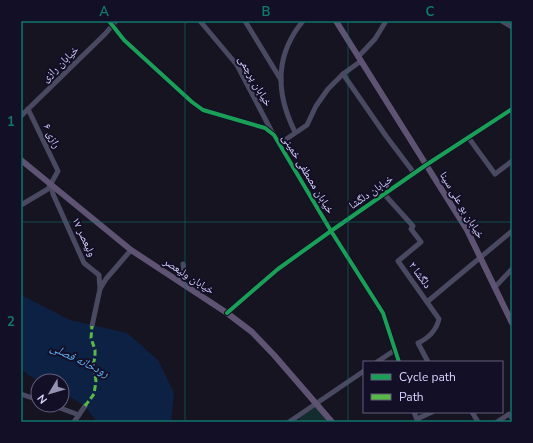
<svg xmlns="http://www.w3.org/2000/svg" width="533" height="443" font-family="'Nunito Sans','Noto Naskh Arabic',sans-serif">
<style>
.green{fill:#132c2d}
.water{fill:#0d2144}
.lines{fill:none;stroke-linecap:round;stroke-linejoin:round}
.minor{stroke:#4a4962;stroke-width:5}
.major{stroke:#5e5373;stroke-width:6}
.quiet{stroke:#58b947;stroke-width:3;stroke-dasharray:6 3;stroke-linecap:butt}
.cycleway-casing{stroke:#130f26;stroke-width:6}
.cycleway{stroke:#1a9f57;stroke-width:4}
.grid{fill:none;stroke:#0f766e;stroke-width:1;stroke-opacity:0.55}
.labels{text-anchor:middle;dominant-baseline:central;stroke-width:4;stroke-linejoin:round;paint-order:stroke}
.street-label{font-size:11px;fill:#d9d4ff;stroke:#130f26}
.water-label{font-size:12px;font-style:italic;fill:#62b6ff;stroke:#130f26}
.neatline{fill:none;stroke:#0f766e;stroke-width:1.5}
.grid-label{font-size:13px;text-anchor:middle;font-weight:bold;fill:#0f766e}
</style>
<rect width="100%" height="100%" fill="#161421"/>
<path class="green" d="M 316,407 L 328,422 L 301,422 L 299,418 Z"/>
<path class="water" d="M 21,295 L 70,320 L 127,333 L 158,360 L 174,393 L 171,422 L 97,422 L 85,406 L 62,392 L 62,381 C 42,381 35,383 21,368 Z"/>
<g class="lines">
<g class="minor">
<path d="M 109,21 L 124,40 L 192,102 L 203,110 L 265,128 L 274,135 L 331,231 L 383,313 L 399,362"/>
<path d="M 200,21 L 237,65 L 272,132"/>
<path d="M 245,21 L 281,80"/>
<path d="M 502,21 L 512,27"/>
<path d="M 358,57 L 375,39 L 386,21"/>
<path d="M 343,74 L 386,136 L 414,173"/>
<path d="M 21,116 L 106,33 L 116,21"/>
<path d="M 295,132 C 276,94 274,56 303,21"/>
<path d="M 468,137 L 495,174 L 512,161"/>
<path d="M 279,144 L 307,125 L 316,106 L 328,89 L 343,74 L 361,61"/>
<path d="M 51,185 L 53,194 L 84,263 L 99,275 L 100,289 L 106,279 L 131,250"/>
<path d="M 384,194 L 413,226 L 411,229 L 421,242 L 398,261 L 439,319 C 436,331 429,338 418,343 L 428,362"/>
<path d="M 21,205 L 48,189 L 58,171 L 28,109"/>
<path d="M 177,280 L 184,270 L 183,264"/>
<path d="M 495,287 L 512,269"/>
<path d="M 427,302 L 512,231"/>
<path d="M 227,313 L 278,269 L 331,231 L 426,165 L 512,109"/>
<path d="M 92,326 L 100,289"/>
<path d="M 377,362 L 395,350"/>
<path d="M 21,394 L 38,400"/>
<path d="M 52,405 L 79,415"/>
<path d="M 414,412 L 418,422"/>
<path d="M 472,412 L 478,422"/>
<path d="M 417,419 L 432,412"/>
<path d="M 74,422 L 85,406"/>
<path d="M 289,422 L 364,371"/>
<path d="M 497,422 L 509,414 L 512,418"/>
</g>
<g class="major">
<path d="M 336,21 L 467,230 L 512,323"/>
<path d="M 21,160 L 131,250 L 227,313 L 252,332 L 274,355 L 332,422"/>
</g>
<path class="quiet" d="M 85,406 L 94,394 L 96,381 L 93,365 L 95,357 L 95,350 L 91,338 L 92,326"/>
<g class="cycleway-casing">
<g id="cycleway">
<path d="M 109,21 L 124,40 L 192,102 L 203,110 L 265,128 L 274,135 L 331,231 L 383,313 L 399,362"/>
<path d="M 227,313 L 278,269 L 331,231 L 426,165 L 512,109"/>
</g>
</g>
<use href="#cycleway" class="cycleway"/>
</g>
<path class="grid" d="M 185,21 L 185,422M 348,21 L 348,422M 21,222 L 512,222"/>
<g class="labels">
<g class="street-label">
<text transform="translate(60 64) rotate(-44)">خیابان رازی</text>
<text transform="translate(255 81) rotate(60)">خیابان پرچمی</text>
<text transform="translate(52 136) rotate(64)">رازی ۶</text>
<text transform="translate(308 174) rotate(59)">خیابان مصطفی خمینی</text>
<text transform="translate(371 192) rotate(-35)">خیابان دلگشا</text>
<text transform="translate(462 205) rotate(59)">خیابان بو علی سینا</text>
<text transform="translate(84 237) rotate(65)">ولیعصر ۱۷</text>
<text transform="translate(420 275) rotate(54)">دلگشا ۲</text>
<text transform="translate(189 276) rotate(33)">خیابان ولیعصر</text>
</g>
<g class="water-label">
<text transform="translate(80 360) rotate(26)">رودخانه فصلی</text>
</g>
</g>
<rect width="533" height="443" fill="none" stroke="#130f26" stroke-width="44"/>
<rect x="363" y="361" width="140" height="52" fill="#130f26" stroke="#625e7d"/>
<rect x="371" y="374" width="20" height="6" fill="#1a9f57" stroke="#625e7d"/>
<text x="399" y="381" font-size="12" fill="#d9d4ff">Cycle path</text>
<rect x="371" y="394" width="20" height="6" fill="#58b947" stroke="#625e7d"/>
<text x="399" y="401" font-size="12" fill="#d9d4ff">Path</text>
<g transform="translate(50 393) rotate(232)"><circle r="19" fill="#130f26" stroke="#625e7d"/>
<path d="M0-3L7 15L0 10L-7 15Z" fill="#9591b1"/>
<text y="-6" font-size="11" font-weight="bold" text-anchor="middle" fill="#d9d4ff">N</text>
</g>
<rect x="22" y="22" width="489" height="399" class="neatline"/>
<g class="grid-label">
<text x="104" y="16">A</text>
<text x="266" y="16">B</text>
<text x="430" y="16">C</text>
<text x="11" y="126">1</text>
<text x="11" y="326">2</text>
</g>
</svg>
